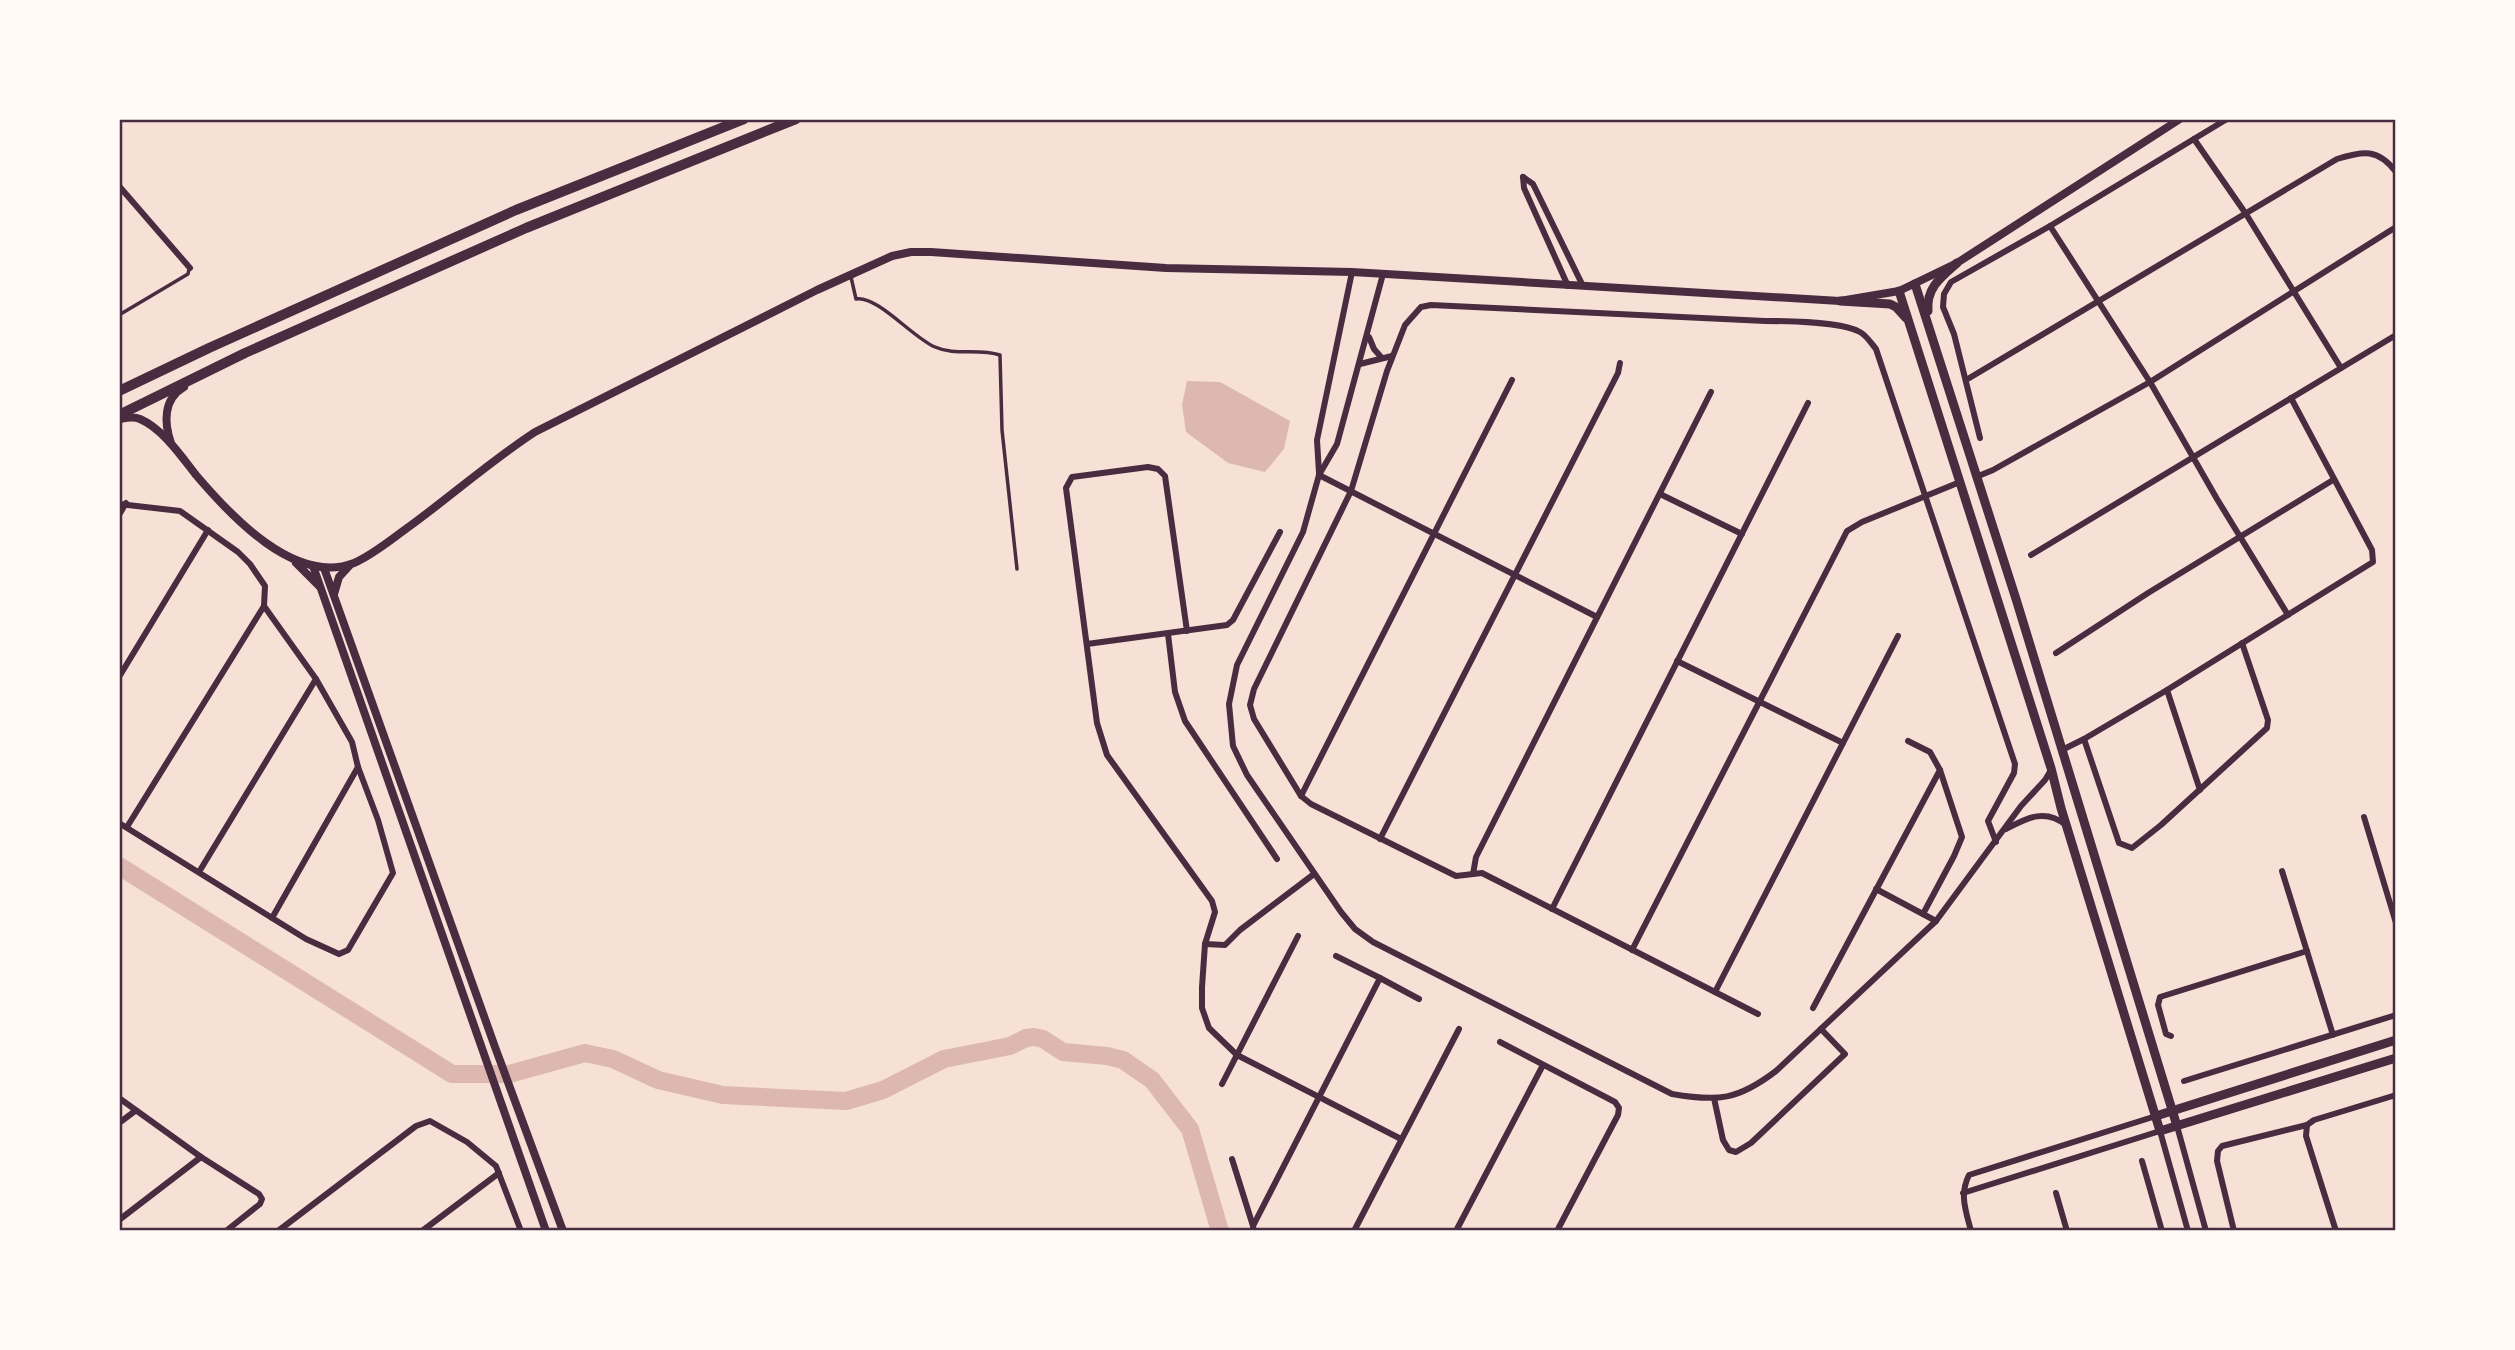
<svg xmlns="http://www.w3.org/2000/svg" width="2515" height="1350" font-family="'Roboto Condensed',sans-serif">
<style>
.water{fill:#dcb8b0}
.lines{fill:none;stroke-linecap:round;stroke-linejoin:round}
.river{stroke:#dcb8b0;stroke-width:18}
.service{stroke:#4a2c40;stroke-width:3.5}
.minor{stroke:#4a2c40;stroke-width:6}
.tertiary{stroke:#4a2c40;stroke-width:8}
.secondary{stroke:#4a2c40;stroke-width:9}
.trunk{stroke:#4a2c40;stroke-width:10}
.neatline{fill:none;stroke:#4a2c40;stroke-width:2.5}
</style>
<rect width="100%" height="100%" fill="#f7e1d7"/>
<path class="water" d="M 1187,381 L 1220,382 L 1290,421 L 1284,449 L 1265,472 L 1228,463 L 1186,432 L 1182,405 Z"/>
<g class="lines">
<path class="river" d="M 119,866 L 452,1074 L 509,1074 L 585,1053 L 613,1059 L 658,1080 L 723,1095 L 846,1101 L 883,1090 L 944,1059 L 1010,1046 L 1026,1038 L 1034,1037 L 1043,1039 L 1063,1052 L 1107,1056 L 1123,1060 L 1152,1080 L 1190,1129 L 1220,1231"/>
<g class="service">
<path d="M 851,277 L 856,299 C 877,295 913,338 935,347 C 955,356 979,348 1000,355 L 1002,430 L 1017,569"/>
<path d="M 119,315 L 188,274 L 189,269"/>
</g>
<g class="minor">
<path d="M 2194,139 L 2246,214 L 2341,368"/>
<path d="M 1523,177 L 1533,184 L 1583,286"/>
<path d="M 1523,177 L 1524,188 L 1568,286"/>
<path d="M 119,186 L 190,268"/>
<path d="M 2050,226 L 2150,382 L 2217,499 L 2288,615"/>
<path d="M 1383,274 L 1337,444 L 1319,475 L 1303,532 L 1237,665 L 1229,704 L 1233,746 L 1247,775 L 1341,912 L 1355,929 L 1373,942 L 1672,1094 C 1718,1102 1738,1100 1776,1071 L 1936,921 L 2021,806 L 2045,780 L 2051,770"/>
<path d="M 1369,337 L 1374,349 L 1381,357"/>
<path d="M 1360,364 L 1392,356"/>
<path d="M 1966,380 L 2337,159 C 2363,151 2378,148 2396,172"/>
<path d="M 1980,438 L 1954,334 L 1943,307 L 1944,294 L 1951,282 L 2050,226 L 2227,119"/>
<path d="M 1319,473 L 1317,440 L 1352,272"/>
<path d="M 1319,475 L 1597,617"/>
<path d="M 1976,477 L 1993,470 L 2150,382 L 2396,227"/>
<path d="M 1660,494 L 1742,534"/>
<path d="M 119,504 L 180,511 L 238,552 L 250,564 L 265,586 L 264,606 L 316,679 L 352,742 L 358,767 L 378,820 L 393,873 L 348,950 L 339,954 L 306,939 L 119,823"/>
<path d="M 119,515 L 126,503"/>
<path d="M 2031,555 L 2396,335"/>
<path d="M 1187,631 L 1165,476 L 1158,469 L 1148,467 L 1072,477 L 1066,488 L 1097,723 L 1107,755 L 1212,901 L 1215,912 L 1205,944 L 1202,987 L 1202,1008 L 1209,1028 L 1237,1055 L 1401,1139"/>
<path d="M 1168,634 L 1175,692 L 1185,721 L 1277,859"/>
<path d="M 1087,644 L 1227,625 L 1233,620 L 1280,532"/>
<path d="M 2056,653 L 2148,593 L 2333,480"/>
<path d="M 1677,661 L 1843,743"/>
<path d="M 119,677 L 208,530"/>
<path d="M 2167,690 L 2200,790"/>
<path d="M 2084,739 L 2119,843 L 2132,848 L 2161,825 L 2267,728 L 2268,720 L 2242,643"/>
<path d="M 1908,741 L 1930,752 L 1940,770 L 1962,837 L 1954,856 L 1923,914"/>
<path d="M 2062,750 L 2084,739 L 2167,690 L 2373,562 L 2372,550 L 2291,398"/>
<path d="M 1301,796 L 1512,380"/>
<path d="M 2364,817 L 2396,923"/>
<path d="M 127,827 L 264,606"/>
<path d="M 2006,829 C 2027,818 2045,808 2066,825"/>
<path d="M 1380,839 L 1618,373 L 1620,363"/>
<path d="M 2282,871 L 2333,1035"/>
<path d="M 199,872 L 316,679"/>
<path d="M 1473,874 L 1476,857 L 1711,392"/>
<path d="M 1876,889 L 1936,921"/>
<path d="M 1552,909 L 1808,403"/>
<path d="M 272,918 L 358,767"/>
<path d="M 1205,944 L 1225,945 L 1240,930 L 1314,874"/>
<path d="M 1632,950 L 1847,531 L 1862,522 L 1960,482"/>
<path d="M 1336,956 L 1380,978"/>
<path d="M 1715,992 L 1898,636"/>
<path d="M 1813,1008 L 1940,770"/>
<path d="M 1758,1014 L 1482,873 L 1456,876 L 1311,804 L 1301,796 L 1254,719 L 1250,705 L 1254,689 L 1351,491 L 1387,371 L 1405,325 L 1421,307 L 1431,305 L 1765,321 C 1787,321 1842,322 1860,332 C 1867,336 1871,343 1876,349 L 2015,764 L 2014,773 L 1988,821 L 1996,842"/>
<path d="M 2171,1036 L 2166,1034 L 2158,1005 L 2160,997 L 2307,951"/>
<path d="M 1500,1042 L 1615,1102 L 1619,1108 L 1618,1115 L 1557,1231"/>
<path d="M 2184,1081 L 2396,1015"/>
<path d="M 1222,1084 L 1298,936"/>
<path d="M 119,1098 L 201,1157 L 259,1194 L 262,1199 L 260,1204 L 226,1231"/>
<path d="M 1714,1098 L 1723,1140 L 1729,1150 L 1736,1152 L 1751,1143 L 1845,1054 L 1821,1029"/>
<path d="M 119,1123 L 135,1111"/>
<path d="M 2307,1125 L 2306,1136 L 2336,1231"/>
<path d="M 2177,1126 L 2206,1231"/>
<path d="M 1232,1159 L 1253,1226"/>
<path d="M 2142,1161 L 2162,1231"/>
<path d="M 1963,1193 L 2160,1131 L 2188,1231"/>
<path d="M 2056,1193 L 2067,1231"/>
<path d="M 119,1220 L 201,1157"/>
<path d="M 278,1231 L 416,1126 L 430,1121 L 467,1142 L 496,1166 L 521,1231"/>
<path d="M 422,1231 L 499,1173"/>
<path d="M 1254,1231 L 1253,1226 L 1380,978 L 1419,999"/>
<path d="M 1354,1231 L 1459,1029"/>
<path d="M 1456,1231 L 1543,1065"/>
<path d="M 1971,1231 C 1966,1211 1959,1195 1969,1175 L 2156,1116"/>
<path d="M 2234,1231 L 2217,1161 L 2218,1151 L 2222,1146 L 2307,1125 L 2314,1120 L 2396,1095"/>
</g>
<g class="tertiary">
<path d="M 119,419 C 126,418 133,416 140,419 C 163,429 181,456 196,475 C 230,515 295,586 354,563 C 372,555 388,542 403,531 C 448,499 489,462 535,432 L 817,290 L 892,256 L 911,252 L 931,252 L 1166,268 L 1352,272 L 1840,301 L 1899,291 L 1957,263 L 2180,119"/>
<path d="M 171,443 C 164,423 163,399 184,387"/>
<path d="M 296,563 L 319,586"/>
<path d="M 313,566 L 546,1231"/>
<path d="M 324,568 L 495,1047 L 563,1231"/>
<path d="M 334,594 L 339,577 L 350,565"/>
</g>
<g class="secondary">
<path d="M 1915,284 L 2016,599 L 2177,1126"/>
<path d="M 1899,291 L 2051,768 L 2061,808 L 2160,1131 L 2396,1058"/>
<path d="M 1840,301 L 1890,304 L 1896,307 L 1906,318"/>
<path d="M 1928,311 C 1926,288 1941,277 1957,263"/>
<path d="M 2156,1116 L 2396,1040"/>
</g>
<g class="trunk">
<path d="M 119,391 L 209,348 L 516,210 L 744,119"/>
<path d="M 119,415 L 245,353 L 526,228 L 796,119"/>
</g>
</g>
<rect width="2515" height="1350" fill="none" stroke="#fffaf5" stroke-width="242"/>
<rect x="121" y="121" width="2273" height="1108" class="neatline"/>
</svg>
